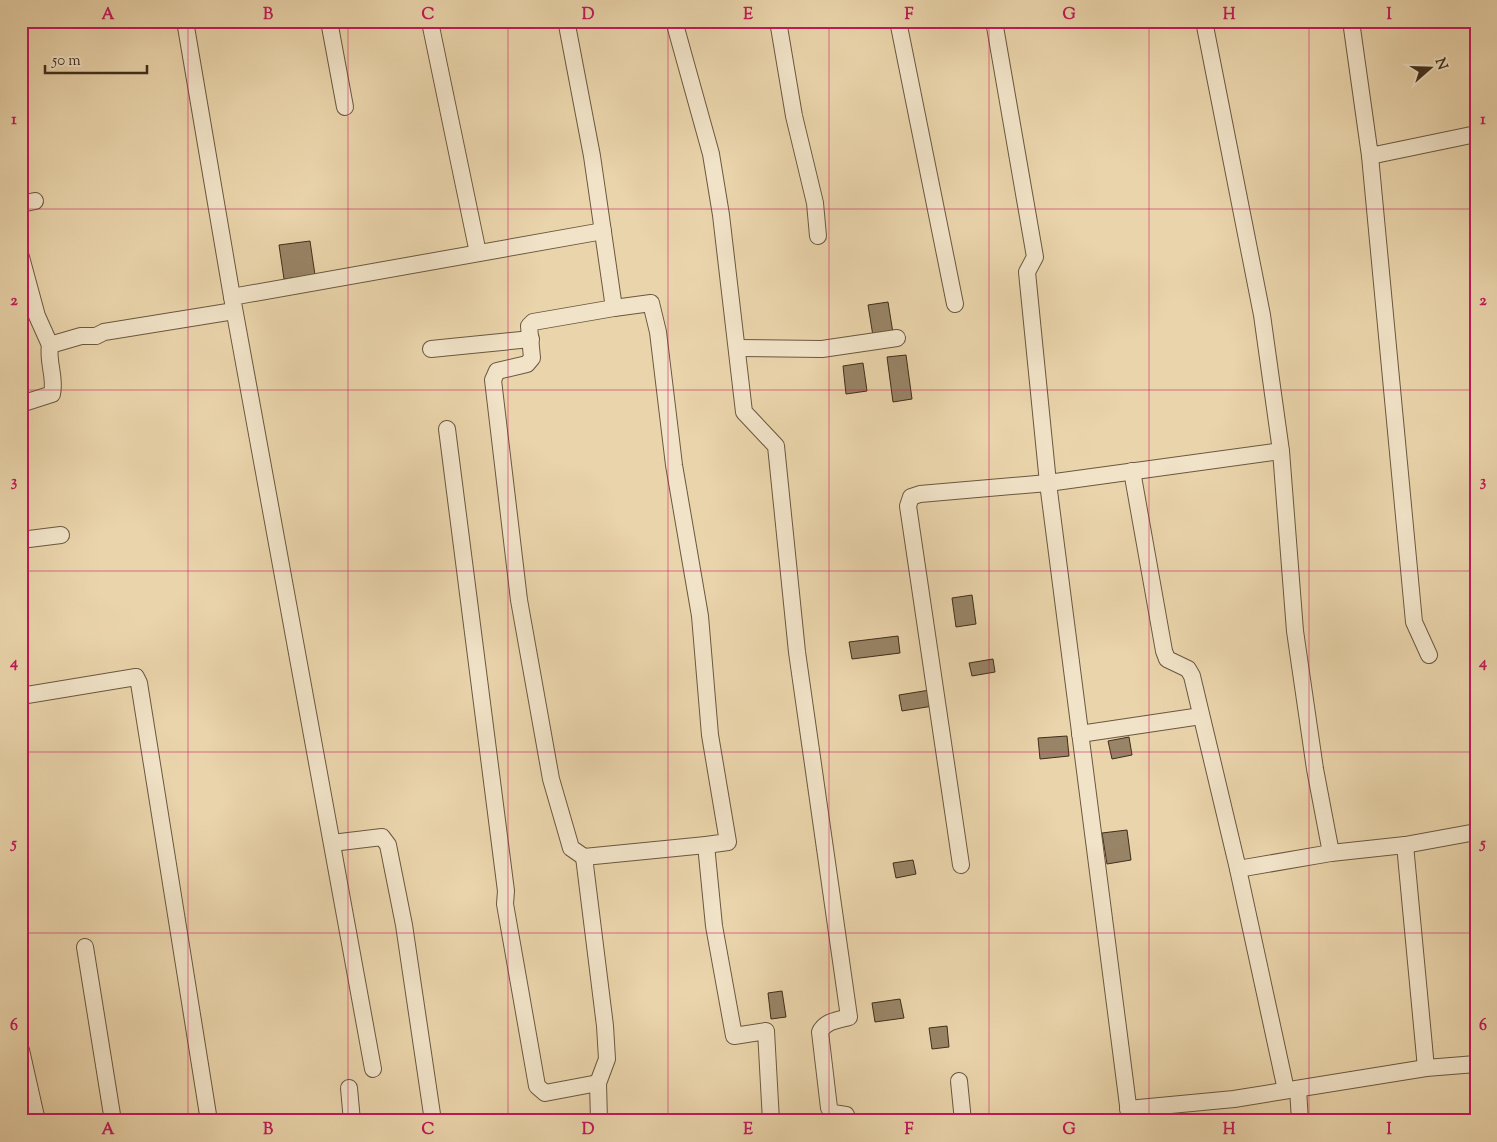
<svg xmlns="http://www.w3.org/2000/svg" width="1497" height="1142" font-family="'Sorts Mill Goudy',serif">
<style>
.building{fill:#988466;stroke:#402e1b}
.lines{fill:none;stroke-linecap:round;stroke-linejoin:round}
.minor-casing{stroke:#6a583f;stroke-width:18}
.minor{stroke:#f1e3c8;stroke-width:16}
.grid{fill:none;stroke:#c2185b;stroke-width:1;stroke-opacity:0.55}
.neatline{fill:none;stroke:#c2185b;stroke-width:2}
.grid-label{font-size:16px;text-anchor:middle;font-weight:bold;fill:#c2185b}
</style>
<rect width="100%" height="100%" fill="#ead4ab"/>
<filter id="stains"><feTurbulence type="fractalNoise" baseFrequency=".004" numOctaves="4"/><feColorMatrix values="0 0 0 0 .2 0 0 0 0 .09 0 0 0 0 .02 0 0 0 .5 -.17"/></filter>
<radialGradient id="worn" r=".72"><stop offset=".6" stop-color="#630" stop-opacity="0"/><stop offset="1" stop-color="#630" stop-opacity=".3"/></radialGradient>
<g class="building">
<path d="M 310,241 L 315,275 L 284,279 L 279,245 Z"/>
<path d="M 888,302 L 893,333 L 873,336 L 868,305 Z"/>
<path d="M 906,355 L 912,399 L 893,402 L 887,357 Z"/>
<path d="M 863,363 L 867,391 L 846,394 L 843,366 Z"/>
<path d="M 972,595 L 976,624 L 956,627 L 952,598 Z"/>
<path d="M 898,636 L 900,653 L 852,659 L 849,642 Z"/>
<path d="M 993,659 L 995,672 L 972,676 L 969,663 Z"/>
<path d="M 930,690 L 933,706 L 902,711 L 899,695 Z"/>
<path d="M 1067,736 L 1069,756 L 1040,759 L 1038,738 Z"/>
<path d="M 1129,737 L 1132,755 L 1112,759 L 1108,741 Z"/>
<path d="M 1127,830 L 1131,860 L 1107,864 L 1102,833 Z"/>
<path d="M 913,860 L 916,874 L 896,878 L 893,863 Z"/>
<path d="M 782,991 L 786,1017 L 771,1019 L 768,993 Z"/>
<path d="M 900,999 L 904,1018 L 875,1022 L 872,1003 Z"/>
<path d="M 947,1026 L 949,1047 L 932,1049 L 929,1028 Z"/>
</g>
<g class="lines">
<g class="minor-casing">
<g id="minor">
<path d="M 185,21 L 232,297"/>
<path d="M 329,21 L 345,107"/>
<path d="M 563,21 L 567,25 L 592,156 L 614,308 L 651,303 L 658,332 L 674,465 L 700,616 L 710,735 L 728,842 L 706,845 L 714,926 L 734,1036 L 766,1031 L 771,1121"/>
<path d="M 674,21 L 711,154 L 721,215 L 744,412 L 776,446 L 797,652 L 849,1017 C 838,1020 825,1021 820,1032 L 829,1108 L 833,1113 L 846,1115 L 849,1121"/>
<path d="M 778,21 L 794,116 L 815,203 L 818,236"/>
<path d="M 898,21 L 955,304"/>
<path d="M 994,21 L 1035,257 L 1027,272 L 1048,483 L 1130,1121"/>
<path d="M 1204,21 L 1262,315 L 1281,451 L 1295,631 L 1315,769 L 1331,853 L 1238,869 L 1286,1090"/>
<path d="M 1351,21 L 1370,156 L 1476,134"/>
<path d="M 430,22 L 478,253"/>
<path d="M 1370,156 L 1414,622 L 1429,655"/>
<path d="M 21,204 L 35,201"/>
<path d="M 21,257 L 37,316 L 50,345 L 81,336 L 96,336 L 104,332 L 234,311"/>
<path d="M 737,348 L 822,349 L 897,338"/>
<path d="M 431,349 L 531,339"/>
<path d="M 21,404 L 52,394 C 56,378 47,362 50,345"/>
<path d="M 447,429 L 506,891 L 505,904 L 537,1086 L 545,1093 L 598,1083"/>
<path d="M 1132,471 L 1164,651 L 1167,659 L 1188,669 L 1192,676 L 1238,869"/>
<path d="M 21,540 L 61,535"/>
<path d="M 21,696 L 136,677 L 139,683 L 209,1121"/>
<path d="M 1080,734 L 1201,716"/>
<path d="M 332,843 L 382,837 L 388,845 L 404,925 L 433,1121"/>
<path d="M 1405,845 L 1476,832"/>
<path d="M 1331,853 L 1405,845 L 1426,1068"/>
<path d="M 584,857 L 571,848 L 551,779 L 519,600 L 493,380 L 497,371 L 527,364 L 532,358 L 529,326 L 533,322 L 614,308"/>
<path d="M 961,865 L 908,506 L 911,497 L 920,494 L 1048,483 L 1281,451"/>
<path d="M 85,947 L 113,1121"/>
<path d="M 21,1050 L 37,1121"/>
<path d="M 373,1069 L 232,297 L 603,231"/>
<path d="M 959,1081 L 963,1121"/>
<path d="M 349,1088 L 352,1121"/>
<path d="M 1298,1089 L 1300,1121"/>
<path d="M 1128,1109 L 1234,1099 L 1426,1068 L 1476,1064"/>
<path d="M 599,1121 L 598,1083 L 607,1059 L 605,1026 L 584,857 L 706,845"/>
</g>
</g>
<use href="#minor" class="minor"/>
</g>
<path class="grid" d="M 188,21 L 188,1121M 348,21 L 348,1121M 508,21 L 508,1121M 668,21 L 668,1121M 829,21 L 829,1121M 989,21 L 989,1121M 1149,21 L 1149,1121M 1309,21 L 1309,1121M 21,209 L 1476,209M 21,390 L 1476,390M 21,571 L 1476,571M 21,752 L 1476,752M 21,933 L 1476,933"/>
<rect width="1497" height="1142" fill="none" stroke="#ead4ab" stroke-width="55"/>
<g transform="translate(1430 68) rotate(70)" stroke="#f1e3c8" stroke-width="4" paint-order="stroke">
<path d="M0-4L9 19L0 12L-9 19Z" fill="#402e1b"/>
<text y="-8" font-size="14" font-weight="bold" text-anchor="middle" fill="#402e1b">N</text>
</g>
<path d="M45 65v8h102v-8" fill="none" stroke="#402e1b" stroke-width="2.5"/>
<text x="52" y="65" font-size="15" fill="#402e1b" stroke="#f1e3c8" stroke-width="4" paint-order="stroke">50 m</text>
<rect x="28" y="28" width="1442" height="1086" class="neatline"/>
<g class="grid-label">
<text x="108" y="19">A</text>
<text x="268" y="19">B</text>
<text x="428" y="19">C</text>
<text x="588" y="19">D</text>
<text x="748" y="19">E</text>
<text x="909" y="19">F</text>
<text x="1069" y="19">G</text>
<text x="1229" y="19">H</text>
<text x="1389" y="19">I</text>
<text x="14" y="124">1</text>
<text x="1483" y="124">1</text>
<text x="14" y="305">2</text>
<text x="1483" y="305">2</text>
<text x="14" y="486">3</text>
<text x="1483" y="486">3</text>
<text x="14" y="667">4</text>
<text x="1483" y="667">4</text>
<text x="14" y="848">5</text>
<text x="1483" y="848">5</text>
<text x="14" y="1030">6</text>
<text x="1483" y="1030">6</text>
<text x="108" y="1134">A</text>
<text x="268" y="1134">B</text>
<text x="428" y="1134">C</text>
<text x="588" y="1134">D</text>
<text x="748" y="1134">E</text>
<text x="909" y="1134">F</text>
<text x="1069" y="1134">G</text>
<text x="1229" y="1134">H</text>
<text x="1389" y="1134">I</text>
</g>
<rect width="100%" height="100%" filter="url(#stains)"/>
<rect width="100%" height="100%" fill="url(#worn)"/>
</svg>
